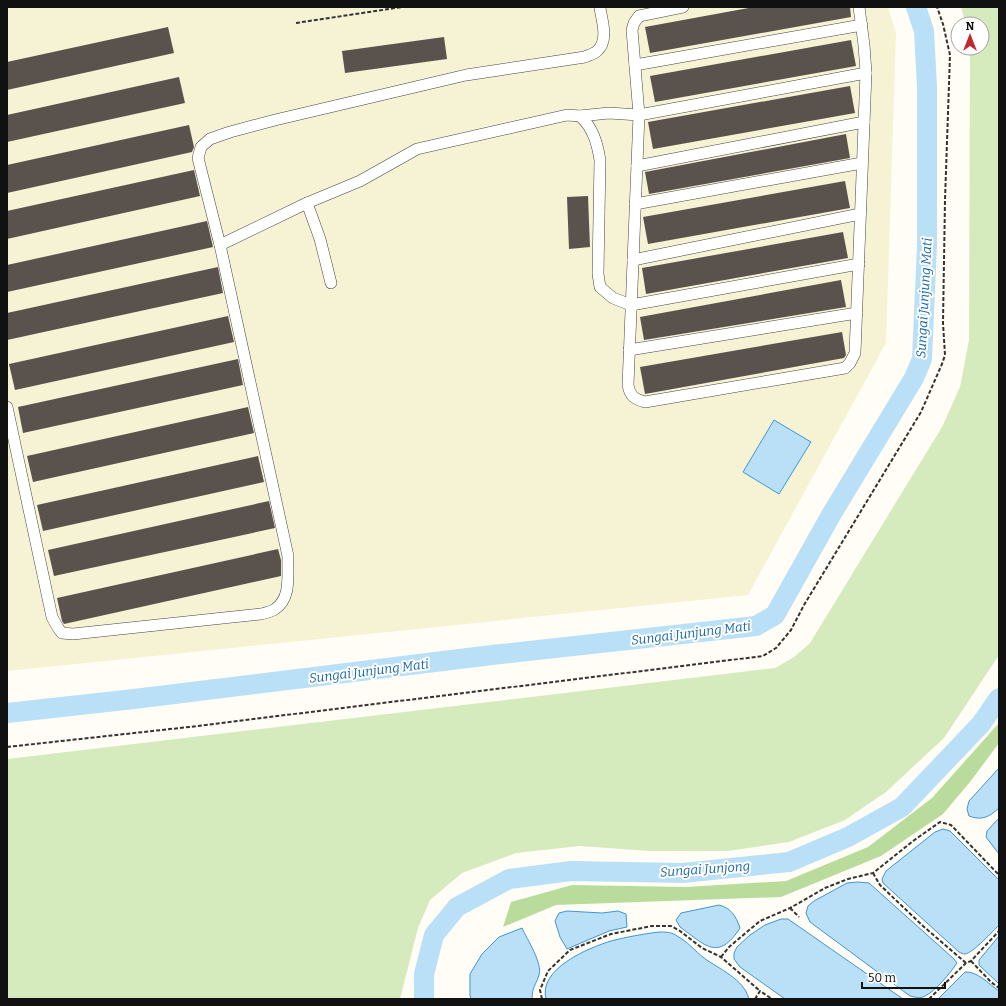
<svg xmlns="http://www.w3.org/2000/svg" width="1006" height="1006" font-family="Bitter,serif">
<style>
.farmland{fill:#f6f3d4}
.green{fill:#d5ebbd}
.forest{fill:#b9dc9c}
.water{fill:#b9e0f7;stroke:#3f96cf}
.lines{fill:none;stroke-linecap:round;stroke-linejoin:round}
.river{stroke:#b9e0f7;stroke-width:20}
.building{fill:#5a524d}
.minor-casing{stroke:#444;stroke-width:12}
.path{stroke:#333;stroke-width:2;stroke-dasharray:4 2;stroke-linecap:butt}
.minor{stroke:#fff;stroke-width:11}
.labels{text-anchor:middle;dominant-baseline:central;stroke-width:4;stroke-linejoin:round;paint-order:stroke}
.water-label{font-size:13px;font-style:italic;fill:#1768a6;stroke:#fff}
</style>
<rect width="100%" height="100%" fill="#fffdf5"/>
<path class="farmland" d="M 7,7 L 888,7 L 896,33 L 886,343 L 748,595 L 7,671 Z"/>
<path class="green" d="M 961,7 L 999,7 L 999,655 L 944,738 L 886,792 L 845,820 L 789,842 L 728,851 L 649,851 L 580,846 L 516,853 L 462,873 L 430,900 L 418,928 L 400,999 L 7,999 L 7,759 L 775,668 L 794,657 L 810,643 L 942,427 L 960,387 L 969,340 L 970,48 L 982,48 L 982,24 L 966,24 Z"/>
<path class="forest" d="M 999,723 L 999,743 L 970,782 L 943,814 L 881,856 L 781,897 L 556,905 L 503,927 L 511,902 L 572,885 L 686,887 L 786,881 L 868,847 L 932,798 Z"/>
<g class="water">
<path d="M 774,420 L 811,442 L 779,494 L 743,472 Z"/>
<path d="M 999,768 L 999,808 C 989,817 982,821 969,816 L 967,809 L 969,801 Z"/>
<path d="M 999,818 L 999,854 L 986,837 L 987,831 Z"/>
<path d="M 943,829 L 950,831 L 999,880 L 999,925 C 993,931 973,953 965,954 C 963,954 961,953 959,952 L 883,883 L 882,879 L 886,871 L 935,832 Z"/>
<path d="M 858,882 L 869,883 L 954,959 L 957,963 C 950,973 936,991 925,996 C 920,999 915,997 910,996 L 810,922 L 806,913 L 808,906 L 814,901 L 847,883 Z"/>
<path d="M 719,905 C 731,908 736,916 740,928 C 718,962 705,945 680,927 L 676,920 L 681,913 Z"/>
<path d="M 567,911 L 602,913 L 618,911 L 626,914 L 627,927 L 609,931 L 567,949 L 560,937 L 555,921 L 559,913 Z"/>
<path d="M 781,919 L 788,919 L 903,999 L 785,999 L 740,967 L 734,959 L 734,953 L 737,947 L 750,935 L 765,925 Z"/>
<path d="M 522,928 C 527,939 543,964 539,975 C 536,985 532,987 532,999 L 471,999 L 470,996 L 470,974 L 482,954 L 499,937 Z"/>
<path d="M 659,932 C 665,932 672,932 677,936 C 687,941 695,951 704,958 C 719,969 744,979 749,999 L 546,999 C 538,969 588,948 611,941 C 626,937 643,934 659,932 Z"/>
<path d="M 999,936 L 999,984 L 979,965 L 979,960 Z"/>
<path d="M 965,972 C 977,971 989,984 999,991 L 999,999 L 938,999 Z"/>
</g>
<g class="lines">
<g class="river">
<path d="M 7,713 L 134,699 L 492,655 L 756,626 L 775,615 L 831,515 L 914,378 L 922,359 L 927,245 L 927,87 L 924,31 L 916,7"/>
<path d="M 424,999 L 424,974 L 434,935 L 457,907 L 509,879 L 571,871 L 683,873 L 789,862 L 848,837 L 902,807 L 981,724 L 999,698"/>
</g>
</g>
<g class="building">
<path d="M 754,7 L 850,7 L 851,17 L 650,53 L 645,27 Z"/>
<path d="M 168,27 L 174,53 L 7,90 L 7,62 Z"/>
<path d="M 444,37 L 447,59 L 345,73 L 342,51 Z"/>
<path d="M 851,40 L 856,66 L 655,102 L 650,76 Z"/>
<path d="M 179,77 L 185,103 L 7,142 L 7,115 Z"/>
<path d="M 850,86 L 855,113 L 653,149 L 648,122 Z"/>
<path d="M 189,125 L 194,147 L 192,152 L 7,193 L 7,165 Z"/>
<path d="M 846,134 L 850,158 L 649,194 L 645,172 Z"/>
<path d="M 194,170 L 200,196 L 7,239 L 7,211 Z"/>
<path d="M 845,181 L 850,208 L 648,244 L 643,217 Z"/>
<path d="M 588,196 L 590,247 L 569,249 L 567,197 Z"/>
<path d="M 207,221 L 213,247 L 7,292 L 7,265 Z"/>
<path d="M 843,232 L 848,258 L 646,294 L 642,268 Z"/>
<path d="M 218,267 L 223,293 L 7,340 L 7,313 Z"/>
<path d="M 841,280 L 846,307 L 644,340 L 640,317 Z"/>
<path d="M 228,316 L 234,342 L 15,390 L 9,364 Z"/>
<path d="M 842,332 L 846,355 L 844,358 L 645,394 L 640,367 Z"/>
<path d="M 238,359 L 243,385 L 23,433 L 18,407 Z"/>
<path d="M 248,407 L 254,433 L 33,482 L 27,456 Z"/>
<path d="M 258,456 L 264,482 L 43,531 L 37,505 Z"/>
<path d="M 269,501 L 275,528 L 54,576 L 48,550 Z"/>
<path d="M 278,549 L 281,560 L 281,576 L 64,624 L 62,621 L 57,598 Z"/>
</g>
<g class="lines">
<g class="minor-casing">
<g id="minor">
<path d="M 683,7 L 639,16 L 634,23 L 632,30 L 639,115 L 628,385 C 630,396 634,399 645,402 L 845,368 L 850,363 L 855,353 L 866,73 L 864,45 L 859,7"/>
<path d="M 635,65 L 862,25"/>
<path d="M 580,116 C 593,128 597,142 600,160 L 598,274 L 600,287 L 613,298 L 631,305 L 859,264"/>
<path d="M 637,166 L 864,122"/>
<path d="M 307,203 L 320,239 L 331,283"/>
<path d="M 635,204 L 862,163"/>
<path d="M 220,245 L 307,203 L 360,181 L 417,149 L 567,115 L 580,116 L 609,113 L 639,115 L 866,73"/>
<path d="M 633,260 L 860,214"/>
<path d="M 629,350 L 857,313"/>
<path d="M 7,407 L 52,617 L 58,628 L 62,633 L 73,634 L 261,614 C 265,613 271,612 275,609 C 292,598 287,574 288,556 L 220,245 L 198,158 L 201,147 L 210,139 L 230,132 L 275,120 L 466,75 L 585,57 C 589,55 594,54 597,51 C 609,41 602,21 600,8"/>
</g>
</g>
<g class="path">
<path d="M 296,23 L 402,7"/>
<path d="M 7,747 L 189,727 L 763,656 L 776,648 L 791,630 L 804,605 L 921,412 L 942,364 L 945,355 L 943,323 L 945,200 L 950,55 L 943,24 L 937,7"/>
<path d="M 873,873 L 880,885 L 923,926 L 966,963"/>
<path d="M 790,908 L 799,917"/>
<path d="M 721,957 L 729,947 L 760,921 L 790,908 L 825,888 L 848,879 L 873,873 L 913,841 L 940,822 L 951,825 L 999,875"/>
<path d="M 971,961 L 991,982 L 999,988"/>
<path d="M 542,999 L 540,990 L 548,971 L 570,950 L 611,934 L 652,926 L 671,926 L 680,931 L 702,948 L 721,957 L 760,991"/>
<path d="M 755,999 L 760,991 L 772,999"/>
<path d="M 929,999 L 966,963 L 971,961 L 999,931"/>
</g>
<use href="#minor" class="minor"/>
</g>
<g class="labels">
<g class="water-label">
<text transform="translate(924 298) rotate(-87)">Sungai Junjung Mati</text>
<text transform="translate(691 633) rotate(-7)">Sungai Junjung Mati</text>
<text transform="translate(369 671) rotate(-7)">Sungai Junjung Mati</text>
<text transform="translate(705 869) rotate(-4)">Sungai Junjong</text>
</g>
</g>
<rect width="1006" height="1006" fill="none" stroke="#111111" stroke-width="16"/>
<g transform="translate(970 36)"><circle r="19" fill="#ffffff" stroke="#a0a0a0"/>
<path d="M0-3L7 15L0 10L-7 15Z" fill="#c4262e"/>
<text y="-6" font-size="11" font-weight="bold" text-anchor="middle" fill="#111111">N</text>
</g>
<path d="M862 982v6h83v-6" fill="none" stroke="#111111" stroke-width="2"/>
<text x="868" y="982" font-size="12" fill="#111111" stroke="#ffffff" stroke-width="3" paint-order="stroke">50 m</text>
</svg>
